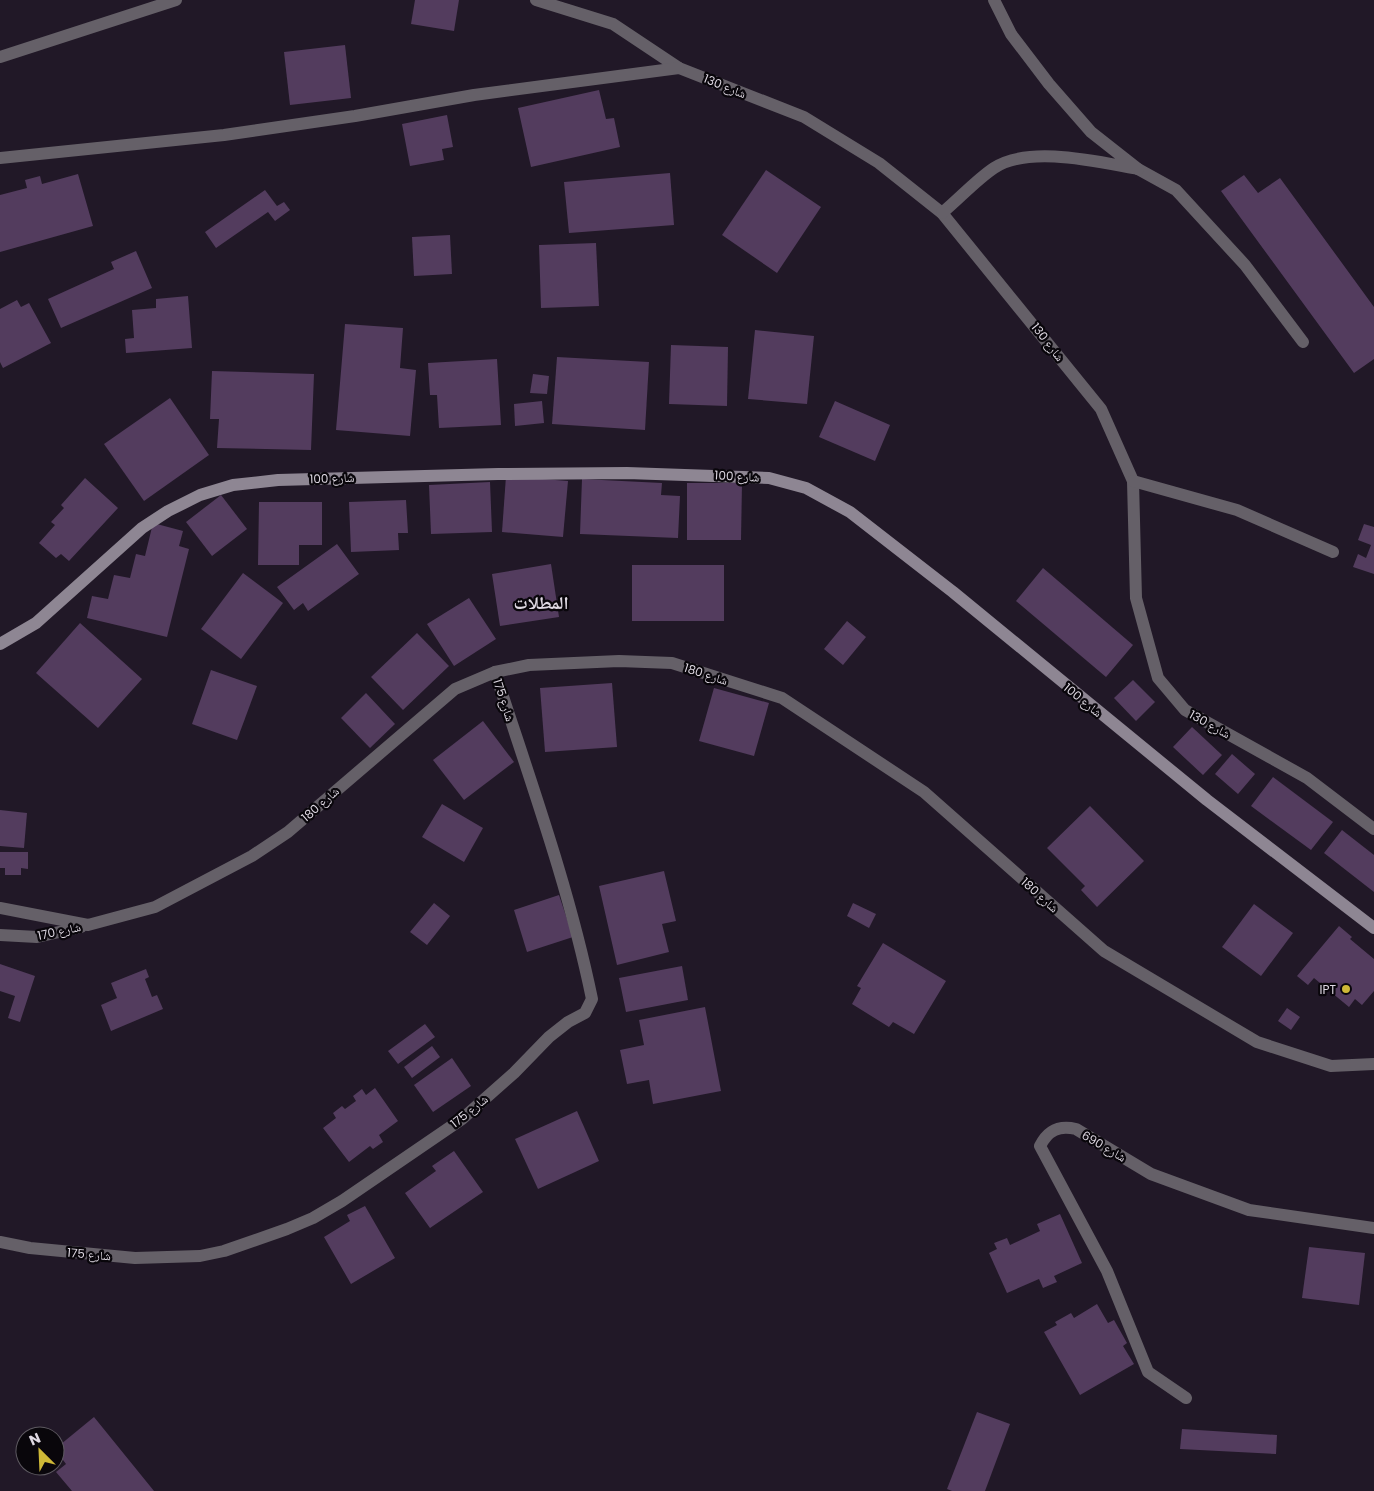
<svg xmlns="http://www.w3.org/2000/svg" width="1374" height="1491" font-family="Poppins,'Noto Naskh Arabic',sans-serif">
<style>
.building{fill:#533c5e}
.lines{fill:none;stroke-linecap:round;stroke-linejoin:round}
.street{stroke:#656068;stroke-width:12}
.secondary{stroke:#8e8693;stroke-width:12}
.poi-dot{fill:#ceb837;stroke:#09060b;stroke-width:2}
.labels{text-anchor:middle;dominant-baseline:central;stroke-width:4.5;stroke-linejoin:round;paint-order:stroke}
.street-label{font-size:12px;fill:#ded8e2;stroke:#09060b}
.poi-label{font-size:12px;fill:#ded8e2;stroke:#09060b;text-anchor:end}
.district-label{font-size:18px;font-weight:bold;fill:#ded8e2;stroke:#09060b}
</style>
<rect width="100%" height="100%" fill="#211827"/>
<g class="building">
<path d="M 415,0 L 459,0 L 454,31 L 411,24 Z"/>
<path d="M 345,45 L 351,98 L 290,105 L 284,52 Z"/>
<path d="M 599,90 L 606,119 L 614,118 L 620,147 L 531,167 L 518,108 Z"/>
<path d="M 447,115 L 453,147 L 442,149 L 444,160 L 410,166 L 402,124 Z"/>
<path d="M 766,170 L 821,207 L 777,273 L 722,235 Z"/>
<path d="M 670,173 L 674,225 L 569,233 L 564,182 Z"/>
<path d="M 78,174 L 93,226 L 0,252 L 0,195 L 27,188 L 25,180 L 40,176 L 42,184 Z"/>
<path d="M 1244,175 L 1258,193 L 1280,178 L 1374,307 L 1374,359 L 1354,373 L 1221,191 Z"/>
<path d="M 265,190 L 277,206 L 284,202 L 290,210 L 275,221 L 268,212 L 216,248 L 205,232 Z"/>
<path d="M 450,235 L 452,274 L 414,276 L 412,237 Z"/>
<path d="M 596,243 L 599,306 L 541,308 L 539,245 Z"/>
<path d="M 136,251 L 152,288 L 61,328 L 48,299 L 114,269 L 111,262 Z"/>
<path d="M 188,296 L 192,348 L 126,353 L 125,339 L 134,338 L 132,310 L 156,308 L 156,299 Z"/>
<path d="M 17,300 L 21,307 L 29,303 L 51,343 L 3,368 L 0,362 L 0,309 Z"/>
<path d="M 345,324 L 403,328 L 400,368 L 416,370 L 410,436 L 336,430 Z"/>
<path d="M 755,330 L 814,336 L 807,404 L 748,399 Z"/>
<path d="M 671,345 L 728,347 L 727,406 L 669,404 Z"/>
<path d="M 557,357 L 649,362 L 645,430 L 552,424 Z"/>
<path d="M 497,359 L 501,425 L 439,428 L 437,395 L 430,395 L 428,363 Z"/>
<path d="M 212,371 L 314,374 L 311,450 L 217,448 L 219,419 L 210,419 Z"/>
<path d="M 533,374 L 549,376 L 547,394 L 530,393 Z"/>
<path d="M 170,398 L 209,455 L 144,501 L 104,444 Z"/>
<path d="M 542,401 L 544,423 L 515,426 L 514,404 Z"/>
<path d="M 835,401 L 890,425 L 875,461 L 819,437 Z"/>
<path d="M 506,476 L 568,481 L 563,537 L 502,532 Z"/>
<path d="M 85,478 L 118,508 L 69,561 L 61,554 L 56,558 L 39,543 L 55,525 L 51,522 L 64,508 L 61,505 Z"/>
<path d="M 582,479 L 662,483 L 661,495 L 680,496 L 678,538 L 580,534 Z"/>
<path d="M 490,482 L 492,532 L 431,534 L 429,485 Z"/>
<path d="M 687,483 L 742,483 L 741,540 L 687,540 Z"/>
<path d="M 221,495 L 247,529 L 212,556 L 186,522 Z"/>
<path d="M 406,500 L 408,533 L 398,533 L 399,550 L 351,552 L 349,502 Z"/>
<path d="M 259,502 L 322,502 L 322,545 L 299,545 L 299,565 L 258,565 Z"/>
<path d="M 153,523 L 183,531 L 179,546 L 189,549 L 167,637 L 87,618 L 92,596 L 108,599 L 114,575 L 130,578 L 136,554 L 145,556 Z"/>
<path d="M 1364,524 L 1374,527 L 1374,574 L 1353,567 L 1358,554 L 1366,558 L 1371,545 L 1358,540 Z"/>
<path d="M 337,544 L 359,574 L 308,611 L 303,603 L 294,610 L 277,587 Z"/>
<path d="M 551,564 L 559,617 L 500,626 L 492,574 Z"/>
<rect x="632" y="565" width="92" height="56"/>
<path d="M 1043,568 L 1133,645 L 1106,677 L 1016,601 Z"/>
<path d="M 243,573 L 283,603 L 241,659 L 201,629 Z"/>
<path d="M 469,598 L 496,639 L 454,666 L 427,624 Z"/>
<path d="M 847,621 L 866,637 L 843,665 L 824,649 Z"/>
<path d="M 80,623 L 142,679 L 98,728 L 36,673 Z"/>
<path d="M 417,633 L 449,666 L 403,710 L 371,677 Z"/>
<path d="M 211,670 L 257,686 L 237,740 L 192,724 Z"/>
<path d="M 1133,680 L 1155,702 L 1136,721 L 1114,698 Z"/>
<path d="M 612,683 L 617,747 L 545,752 L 540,688 Z"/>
<path d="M 714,688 L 769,703 L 754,756 L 699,741 Z"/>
<path d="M 366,693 L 395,724 L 370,748 L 341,718 Z"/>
<path d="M 483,721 L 514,762 L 464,800 L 433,760 Z"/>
<path d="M 1192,727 L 1222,755 L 1203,775 L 1173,747 Z"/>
<path d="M 1232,754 L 1255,774 L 1238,794 L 1215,774 Z"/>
<path d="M 1273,777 L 1333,822 L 1311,850 L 1251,806 Z"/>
<path d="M 442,804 L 483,828 L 464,862 L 422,837 Z"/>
<path d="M 1090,806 L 1144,861 L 1097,907 L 1081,890 L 1085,886 L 1047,848 Z"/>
<path d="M 0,810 L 27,813 L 24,848 L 0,846 Z"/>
<path d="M 1342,830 L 1374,855 L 1374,892 L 1324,853 Z"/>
<path d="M 0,852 L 28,852 L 28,869 L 21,868 L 21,875 L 5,875 L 5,868 L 0,868 Z"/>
<path d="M 664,871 L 676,921 L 662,924 L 669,952 L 617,965 L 599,886 Z"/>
<path d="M 559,895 L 573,937 L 527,952 L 514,910 Z"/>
<path d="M 434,903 L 450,916 L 427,945 L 410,932 Z"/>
<path d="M 853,903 L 876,914 L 869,928 L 847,916 Z"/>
<path d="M 1254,904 L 1293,933 L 1261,976 L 1222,947 Z"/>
<path d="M 1339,926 L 1352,937 L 1350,939 L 1374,959 L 1374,991 L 1362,1005 L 1355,999 L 1349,1007 L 1314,978 L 1308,985 L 1297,976 Z"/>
<path d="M 883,943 L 946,981 L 914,1034 L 893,1022 L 889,1027 L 852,1004 L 861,988 L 857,986 Z"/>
<path d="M 0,964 L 35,976 L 20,1022 L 8,1018 L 15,996 L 0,991 Z"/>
<path d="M 682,966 L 688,1000 L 626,1012 L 619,978 Z"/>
<path d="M 146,969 L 149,977 L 145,979 L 152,997 L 157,995 L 163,1009 L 111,1031 L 101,1005 L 117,998 L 111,983 Z"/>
<path d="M 705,1007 L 721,1091 L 653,1104 L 649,1080 L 627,1084 L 620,1050 L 644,1045 L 639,1020 Z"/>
<path d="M 1287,1008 L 1300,1017 L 1291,1030 L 1278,1021 Z"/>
<path d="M 425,1024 L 435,1037 L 398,1064 L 388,1051 Z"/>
<path d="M 432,1046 L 440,1057 L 412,1078 L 404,1067 Z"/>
<path d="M 452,1058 L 471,1086 L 433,1112 L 414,1085 Z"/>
<path d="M 375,1088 L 398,1121 L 379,1135 L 383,1142 L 373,1149 L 370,1146 L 349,1162 L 323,1128 L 336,1118 L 333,1113 L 342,1106 L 345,1109 L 356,1101 L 353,1096 L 362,1089 L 366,1095 Z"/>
<path d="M 577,1111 L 599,1161 L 538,1189 L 515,1139 Z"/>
<path d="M 454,1151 L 483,1192 L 430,1228 L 405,1193 L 436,1171 L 432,1166 Z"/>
<path d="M 365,1206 L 395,1258 L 351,1284 L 324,1237 L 350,1221 L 347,1215 Z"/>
<path d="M 1060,1214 L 1082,1263 L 1054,1276 L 1057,1282 L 1043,1288 L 1039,1279 L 1007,1293 L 989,1253 L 997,1249 L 994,1243 L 1007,1238 L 1010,1245 L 1040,1231 L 1037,1224 Z"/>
<path d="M 1309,1247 L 1365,1253 L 1359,1305 L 1302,1298 Z"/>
<path d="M 1097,1304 L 1108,1323 L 1114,1320 L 1127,1343 L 1123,1346 L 1134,1364 L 1080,1395 L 1044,1332 L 1057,1325 L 1055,1322 L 1071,1313 L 1074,1318 Z"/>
<path d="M 977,1412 L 1010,1424 L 985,1491 L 952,1491 L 947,1489 Z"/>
<path d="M 94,1417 L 154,1491 L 72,1491 L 56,1472 L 66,1464 L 55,1449 Z"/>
<path d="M 1182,1429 L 1277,1435 L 1276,1454 L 1180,1449 Z"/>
</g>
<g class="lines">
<g class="street">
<path d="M 536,0 L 613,24 L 679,68 L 804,117 L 879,163 L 942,213 L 1101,409 L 1133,481 L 1136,598 L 1158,678 L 1185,710 L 1307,778 L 1374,829"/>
<path d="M 0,57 L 176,0"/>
<path d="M 0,158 L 224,135 L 355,116 L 474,95 L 679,68"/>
<path d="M 1138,169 L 1176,190 L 1245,265 L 1303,342"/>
<path d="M 942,213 C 959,199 976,180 994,168 C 1029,145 1098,162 1138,169 L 1091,132 L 1049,84 L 1011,34 L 994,0"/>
<path d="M 1133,481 L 1237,510 L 1333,552"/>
<path d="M 0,908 L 88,925 L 155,907 L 252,856 L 288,832 L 455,689 L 495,672 L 529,665 L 619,661 L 672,663 L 782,698 L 924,792 L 1104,951 L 1257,1042 L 1331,1066 L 1374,1064"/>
<path d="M 0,935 L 37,937 L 81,927"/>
<path d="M 0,1242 L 30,1248 L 135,1258 L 200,1256 L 224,1251 L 287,1229 L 313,1218 L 342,1201 L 462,1119 L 514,1073 L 549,1037 L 568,1022 L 585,1013 L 592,999 C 569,887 530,780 495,672"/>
<path d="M 1186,1398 L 1148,1372 L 1107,1271 L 1040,1146 C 1048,1130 1059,1125 1076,1129 L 1151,1174 L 1249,1210 L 1374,1228"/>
</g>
<path class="secondary" d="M 0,644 L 36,623 L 142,528 L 168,511 L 200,495 L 233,485 L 278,480 L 498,474 L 627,473 L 769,478 L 806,488 L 850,512 L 953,592 L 1207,800 L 1374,928"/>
</g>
<circle class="poi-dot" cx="1346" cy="989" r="5"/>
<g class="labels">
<g class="street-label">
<text transform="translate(725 86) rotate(22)">شارع 130</text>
<text transform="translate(1048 342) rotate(52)">شارع 130</text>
<text transform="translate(737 476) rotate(3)">شارع 100</text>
<text transform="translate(332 478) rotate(-2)">شارع 100</text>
<text transform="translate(706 674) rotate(18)">شارع 180</text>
<text transform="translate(504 700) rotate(72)">شارع 175</text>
<text transform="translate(1083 700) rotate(39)">شارع 100</text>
<text transform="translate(1210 724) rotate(29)">شارع 130</text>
<text transform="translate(320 804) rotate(-41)">شارع 180</text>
<text transform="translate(1040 895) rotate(42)">شارع 180</text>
<text transform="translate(59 931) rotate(-12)">شارع 170</text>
<text transform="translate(469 1111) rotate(-39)">شارع 175</text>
<text transform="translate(1104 1146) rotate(30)">شارع 690</text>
<text transform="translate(89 1254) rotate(5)">شارع 175</text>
</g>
<g class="poi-label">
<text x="1336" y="989">IPT</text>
</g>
<g class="district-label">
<text x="541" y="602">المطلات</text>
</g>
</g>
<g transform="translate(40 1451) rotate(336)"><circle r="24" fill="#09060b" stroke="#5e5a61"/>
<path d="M0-4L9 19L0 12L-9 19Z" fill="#ceb837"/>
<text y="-8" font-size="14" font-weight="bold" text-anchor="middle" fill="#ded8e2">N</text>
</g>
</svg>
